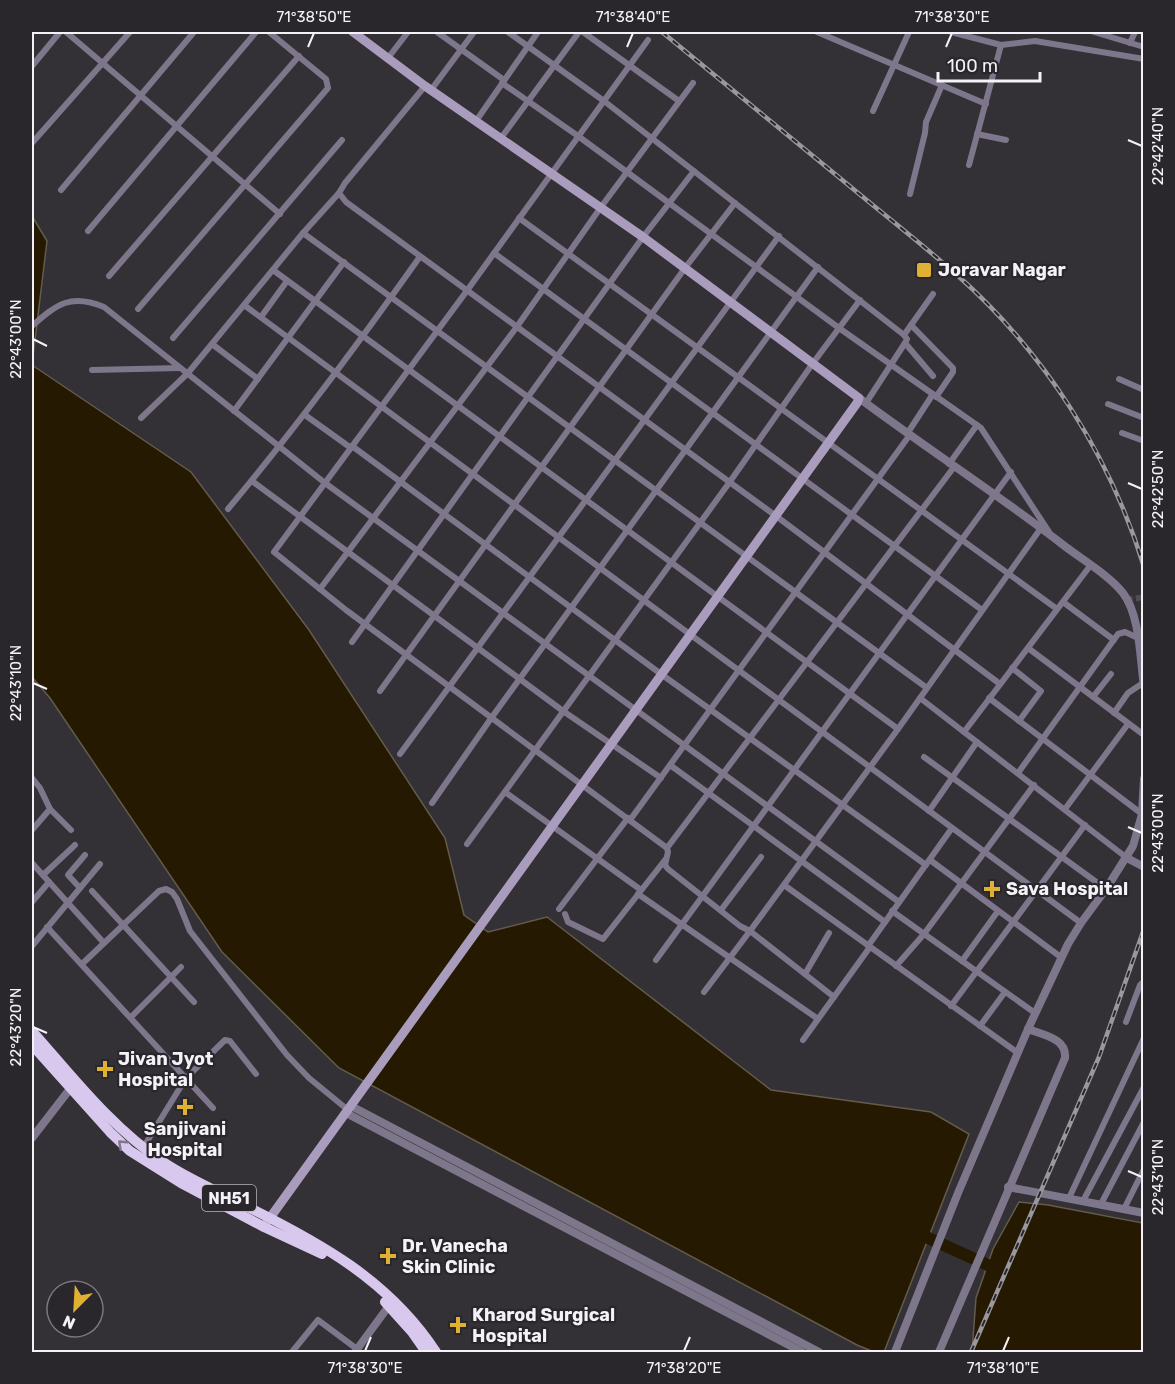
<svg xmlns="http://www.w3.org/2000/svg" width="1175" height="1384" font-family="Rubik,sans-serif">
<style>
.water{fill:#251a01;stroke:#635b4b;stroke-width:1.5}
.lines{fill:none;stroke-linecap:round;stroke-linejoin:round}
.river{stroke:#251a01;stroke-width:12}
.minor-tunnel{stroke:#504d53;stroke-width:6;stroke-dasharray:6 3;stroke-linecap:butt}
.minor{stroke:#7e768a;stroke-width:6}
.tertiary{stroke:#7e768a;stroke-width:8}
.secondary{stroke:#a99cbd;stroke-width:9}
.trunk{stroke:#d8c8ee;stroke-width:10}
.rail-casing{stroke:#9a989d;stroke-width:4.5}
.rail{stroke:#29262c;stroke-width:2;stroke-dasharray:7;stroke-linecap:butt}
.oneway{stroke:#80778d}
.ticks{fill:none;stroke:#f4f2f7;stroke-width:2}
.poi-dot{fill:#e0b034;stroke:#29262c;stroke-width:2}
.labels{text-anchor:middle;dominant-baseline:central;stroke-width:4.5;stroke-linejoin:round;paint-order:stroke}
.shield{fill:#29262c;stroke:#b7b5ba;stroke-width:1.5}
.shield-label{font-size:16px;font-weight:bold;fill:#f4f2f7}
.poi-label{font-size:18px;font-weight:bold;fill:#f4f2f7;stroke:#29262c;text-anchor:start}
.neatline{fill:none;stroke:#f4f2f7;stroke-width:2}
.ticks-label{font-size:15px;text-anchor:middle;fill:#f4f2f7}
</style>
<rect width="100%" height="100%" fill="#333036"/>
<g class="water">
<path d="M 32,216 L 47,241 L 32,365 L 191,472 L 309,630 L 445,838 L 464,915 L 488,932 L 547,917 L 771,1090 L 931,1112 L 969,1134 L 884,1352 L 874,1352 L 857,1345 L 339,1068 L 222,952 L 50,698 L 32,677 Z"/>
<path d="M 1019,1202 L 1048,1205 L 1143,1223 L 1143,1352 L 972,1352 L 976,1298 L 993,1249 Z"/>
</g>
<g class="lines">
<path class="river" d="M 915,1232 L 1001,1271"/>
<path class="minor-tunnel" d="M 1127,600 L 1144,597"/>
<g class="minor">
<path d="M 66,32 L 280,214"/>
<path d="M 437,32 L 504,80"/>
<path d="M 508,32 L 604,101 L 904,335 L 907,339 L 905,343 L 866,403"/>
<path d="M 583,32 L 679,101"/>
<path d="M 817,32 L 986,104"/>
<path d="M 951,32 L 1001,45 L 1035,41 L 1144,59"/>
<path d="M 1094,32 L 1144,47"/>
<path d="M 648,40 L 466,292 L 274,552 L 346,610 L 667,848 L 668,852 L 665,865 L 668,869 L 740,926 L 750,931 L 898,729 L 1041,528"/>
<path d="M 1130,43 L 1135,32"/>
<path d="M 388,58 L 408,32"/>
<path d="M 32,66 L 60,32"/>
<path d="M 502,83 L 578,136 L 839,328 L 981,428 L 1049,532"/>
<path d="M 425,86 L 345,183 L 339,193 L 346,202 L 776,516 L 1000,684"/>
<path d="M 431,90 L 474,32"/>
<path d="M 873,111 L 909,32"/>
<path d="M 476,121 L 538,32"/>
<path d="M 977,134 L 1006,140"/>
<path d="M 501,138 L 579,32"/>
<path d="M 32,143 L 130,32"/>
<path d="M 969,165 L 1001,45"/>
<path d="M 61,190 L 194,32"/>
<path d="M 910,194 L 925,133 L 926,122 L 942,85"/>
<path d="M 519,218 L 1057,609"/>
<path d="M 88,231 L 256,32"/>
<path d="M 303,233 L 927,688"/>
<path d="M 494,253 L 982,610"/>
<path d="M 273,270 L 898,729"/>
<path d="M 109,276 L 299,56"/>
<path d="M 244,305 L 1081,923"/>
<path d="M 138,309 L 328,88 L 326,79 L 269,32"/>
<path d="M 261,317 L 287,281"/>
<path d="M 911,325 L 953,368 L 953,372 L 936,397"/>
<path d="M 32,326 C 57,304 71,293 104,307 L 325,483 L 899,902"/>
<path d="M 904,335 L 933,294"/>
<path d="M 173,338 L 342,140"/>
<path d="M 905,343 L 933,376"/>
<path d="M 212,344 L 258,379"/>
<path d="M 92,370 L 180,368"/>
<path d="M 1119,379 L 1144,390"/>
<path d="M 1108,404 L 1144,418"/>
<path d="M 234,411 L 344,262"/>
<path d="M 305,415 L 351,448"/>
<path d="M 141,418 L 188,373 L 303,233 L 339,193"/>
<path d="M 1122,433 L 1144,441"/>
<path d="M 907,434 L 933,394"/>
<path d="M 352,446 L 661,674 L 926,865"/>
<path d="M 949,464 L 977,425"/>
<path d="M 252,481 L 563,711 L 661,778"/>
<path d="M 228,509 C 296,428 358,344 419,258"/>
<path d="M 320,589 L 516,328 L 601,207 L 693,83"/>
<path d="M 1063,602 L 1114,640"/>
<path d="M 352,642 L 643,237 L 694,171"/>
<path d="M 1028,648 L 1144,735"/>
<path d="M 1012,668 L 1041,691 L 1019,721"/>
<path d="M 380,691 L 685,268 L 735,203"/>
<path d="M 1093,697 L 1111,674"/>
<path d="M 920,698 L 1127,858"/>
<path d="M 989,698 L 1142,814"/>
<path d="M 1114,713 L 1128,693 L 1143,683"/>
<path d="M 964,732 L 1090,566"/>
<path d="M 400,754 L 779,236"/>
<path d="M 924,757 L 1106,889"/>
<path d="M 670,765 L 885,922"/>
<path d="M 1018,773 L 1118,634 L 1125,632 L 1138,638"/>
<path d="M 32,778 L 40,788 L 50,809 L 32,830"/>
<path d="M 505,792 L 641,890"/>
<path d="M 432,803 L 492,717 L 818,267"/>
<path d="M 50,809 L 71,830"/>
<path d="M 1065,809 L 1128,724"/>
<path d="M 929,811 L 977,742"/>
<path d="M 630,820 L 909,436"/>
<path d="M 467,844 L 729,483 L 813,363 L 860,300"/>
<path d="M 667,848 L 954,467"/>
<path d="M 930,860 L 1062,958"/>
<path d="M 32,863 L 104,943"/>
<path d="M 43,875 L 75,845"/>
<path d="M 784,885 L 1018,1053"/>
<path d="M 80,888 L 68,875 L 85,855"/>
<path d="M 92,891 L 194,1002"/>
<path d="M 638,894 L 818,1019"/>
<path d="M 32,902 L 49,882"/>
<path d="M 559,909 L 628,818"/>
<path d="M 721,910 L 761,857"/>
<path d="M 892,911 L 1035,1013"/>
<path d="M 565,914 L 568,922 L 603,939 L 665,860"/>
<path d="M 47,927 L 213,1108"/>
<path d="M 32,946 L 100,864"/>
<path d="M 868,946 L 952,828"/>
<path d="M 656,960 L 1011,472"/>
<path d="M 962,961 L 998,911"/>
<path d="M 82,964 L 159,891 L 166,889 L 172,892 L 177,899 L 190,931 L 287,1055 L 309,1078 L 348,1110"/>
<path d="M 896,966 L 924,934 L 1034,785"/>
<path d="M 805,974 L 829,933"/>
<path d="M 704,992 L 750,931 L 834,997"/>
<path d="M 951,1006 L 1085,825"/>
<path d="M 131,1017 L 181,967"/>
<path d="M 1126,1022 L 1140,985 L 1144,981"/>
<path d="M 980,1026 L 1005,992"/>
<path d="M 803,1040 L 870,947"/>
<path d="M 143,1148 L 186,1078 L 225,1040 L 230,1041 L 256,1074"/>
<path d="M 1069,1198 L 1144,1038"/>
<path d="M 1083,1201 L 1144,1087"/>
<path d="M 1101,1204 L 1144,1122"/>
<path d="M 1124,1209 L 1144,1169"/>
<path d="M 292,1352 L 318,1320 L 357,1349"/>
</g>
<g class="tertiary">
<path d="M 859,398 C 926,448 996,493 1062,544 C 1081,559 1109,575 1123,593 C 1140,615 1140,659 1144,686"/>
<path d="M 1127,858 L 1144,867"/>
<path d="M 351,1106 L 819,1352"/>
<path d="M 346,1113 L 802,1352"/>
<path d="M 32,1138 L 73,1085"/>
<path d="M 1008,1187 L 1144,1213"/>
<path d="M 355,1352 L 391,1303"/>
<path d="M 895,1352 L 958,1193 L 1028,1029 L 1068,944 L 1081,923 L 1106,889 L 1133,846 L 1142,814 L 1144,779"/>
<path d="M 939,1352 L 1065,1058 C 1067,1038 1043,1035 1028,1029"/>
</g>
<path class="secondary" d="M 267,1222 L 857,403 L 859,398 L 643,237 L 425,86 L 353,32"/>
<g class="trunk">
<path d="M 32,1031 C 73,1077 111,1127 163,1162 C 188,1179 217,1191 244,1205 C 319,1242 389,1280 436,1352"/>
<path d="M 32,1045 L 110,1132 L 130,1151 L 181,1183 L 264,1227 L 322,1254"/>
<path d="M 385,1302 L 412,1332 L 426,1352"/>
</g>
<g class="rail-casing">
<g id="rail">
<path d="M 662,32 C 725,84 789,136 852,188 C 887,217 923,245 957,275 C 1044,352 1110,455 1144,567"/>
<path d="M 971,1352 L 1099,1057 L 1144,929"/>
</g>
</g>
<use href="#rail" class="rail"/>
</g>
<defs><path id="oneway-chevron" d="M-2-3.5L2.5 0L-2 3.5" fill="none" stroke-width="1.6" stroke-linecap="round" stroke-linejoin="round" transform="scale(1.5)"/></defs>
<use class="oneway" href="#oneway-chevron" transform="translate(122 1144) rotate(-137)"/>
<path class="ticks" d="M 308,47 L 314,33M 627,47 L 633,33M 946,47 L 952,33M 1128,140 L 1142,146M 33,339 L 47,346M 1128,483 L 1142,489M 33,683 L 47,689M 1128,827 L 1142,833M 33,1027 L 47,1033M 1128,1171 L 1142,1177M 365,1351 L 371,1337M 684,1351 L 690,1337M 1003,1351 L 1009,1337"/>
<g class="poi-dot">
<rect x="916" y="262" width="16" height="16" rx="3"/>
<path d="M989 880h6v6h6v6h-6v6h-6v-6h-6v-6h6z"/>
<path d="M102 1060h6v6h6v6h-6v6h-6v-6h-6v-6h6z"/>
<path d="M182 1098h6v6h6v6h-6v6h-6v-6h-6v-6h6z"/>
<path d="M385 1247h6v6h6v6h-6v6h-6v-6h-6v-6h6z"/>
<path d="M455 1316h6v6h6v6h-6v6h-6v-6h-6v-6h6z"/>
</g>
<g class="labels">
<rect class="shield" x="202" y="1185" width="54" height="26" rx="4.5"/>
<g class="shield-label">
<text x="229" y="1198">NH51</text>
</g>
<g class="poi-label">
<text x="938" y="270">Joravar Nagar</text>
<text x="1006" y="889">Sava Hospital</text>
<text x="118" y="1059">Jivan Jyot<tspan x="118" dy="21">Hospital</tspan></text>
<text x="185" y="1129" text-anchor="middle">Sanjivani<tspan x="185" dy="21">Hospital</tspan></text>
<text x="402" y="1246">Dr. Vanecha<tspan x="402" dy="21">Skin Clinic</tspan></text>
<text x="472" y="1315">Kharod Surgical<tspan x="472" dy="21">Hospital</tspan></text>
</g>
</g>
<rect width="1175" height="1384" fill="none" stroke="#29262c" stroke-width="66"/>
<g transform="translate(75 1309) rotate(204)"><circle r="28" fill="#29262c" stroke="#7a787d" stroke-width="1.5"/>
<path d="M0-4.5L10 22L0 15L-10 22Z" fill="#e0b034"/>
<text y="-9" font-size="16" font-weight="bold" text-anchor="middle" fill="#f4f2f7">N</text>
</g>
<path d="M938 72v9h102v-9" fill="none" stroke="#f4f2f7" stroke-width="3"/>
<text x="947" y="72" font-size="18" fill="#f4f2f7" stroke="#29262c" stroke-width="4.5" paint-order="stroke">100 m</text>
<rect x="33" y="33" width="1109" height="1318" class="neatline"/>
<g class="ticks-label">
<text x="314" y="22">71°38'50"E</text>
<text x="633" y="22">71°38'40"E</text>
<text x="952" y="22">71°38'30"E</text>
<text transform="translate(1158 146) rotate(-90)" y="5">22°42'40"N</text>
<text transform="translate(16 339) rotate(-90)" y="5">22°43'00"N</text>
<text transform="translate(1158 489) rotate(-90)" y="5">22°42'50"N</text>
<text transform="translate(16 683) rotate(-90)" y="5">22°43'10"N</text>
<text transform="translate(1158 833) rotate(-90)" y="5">22°43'00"N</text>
<text transform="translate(16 1027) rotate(-90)" y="5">22°43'20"N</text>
<text transform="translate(1158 1177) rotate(-90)" y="5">22°43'10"N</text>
<text x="365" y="1373">71°38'30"E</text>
<text x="684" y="1373">71°38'20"E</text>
<text x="1003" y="1373">71°38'10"E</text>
</g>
</svg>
